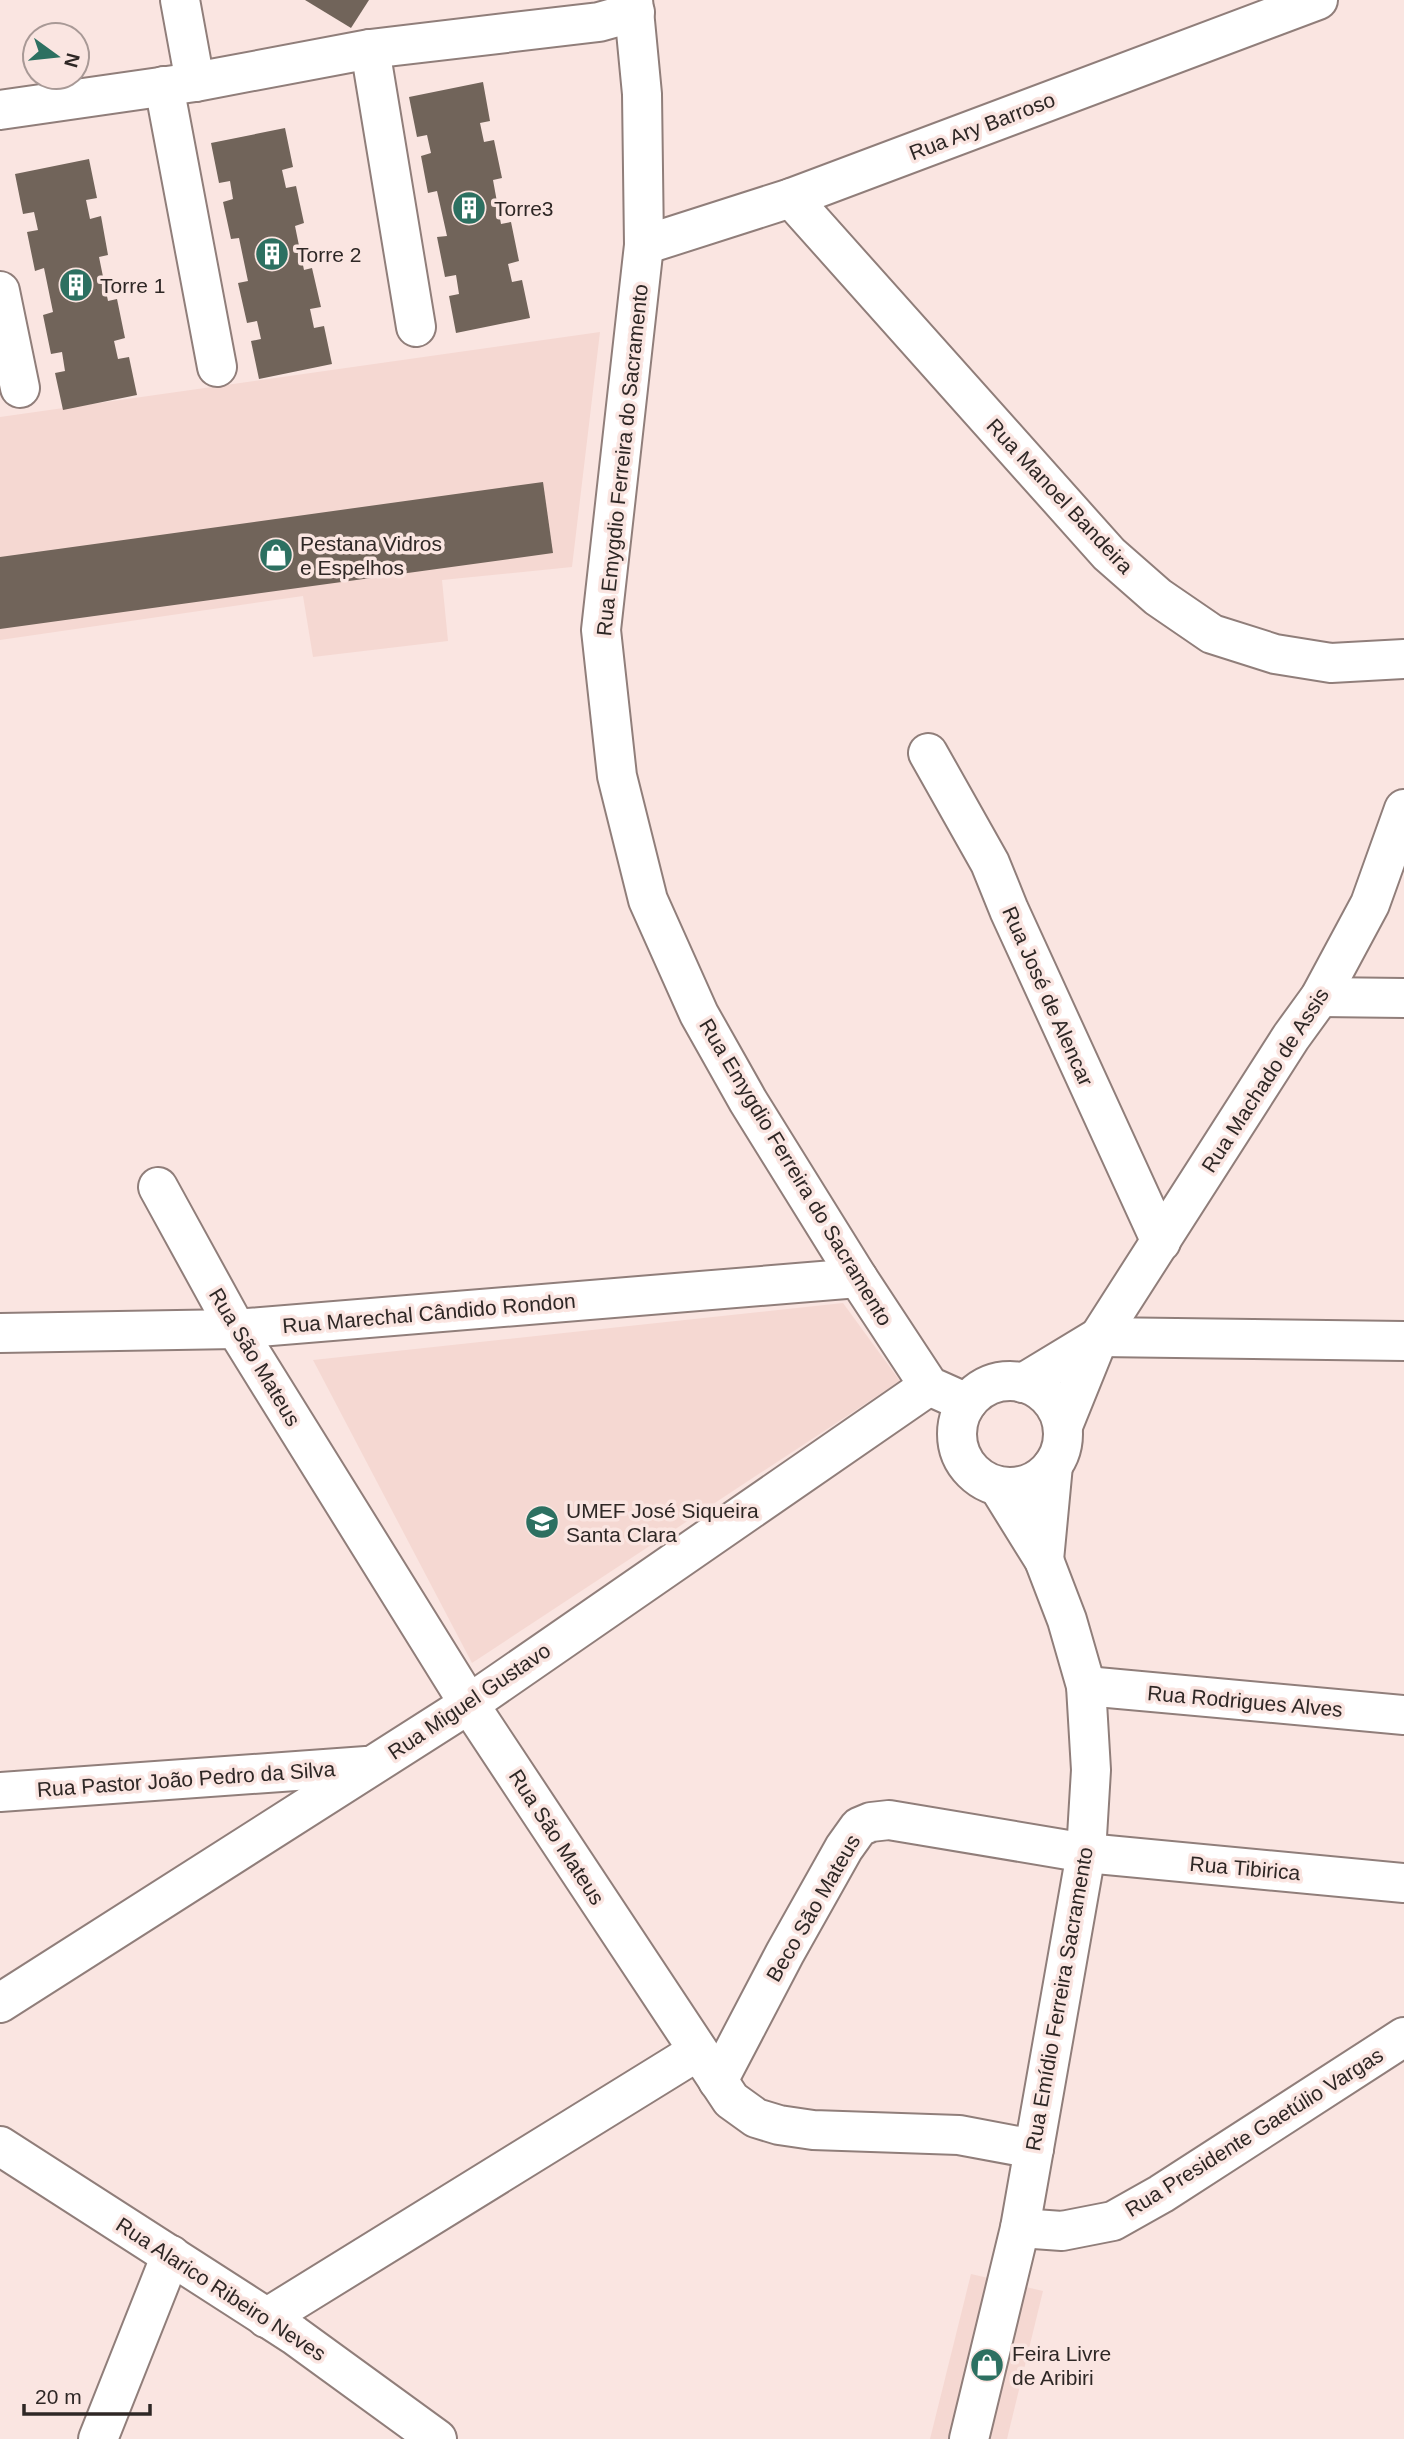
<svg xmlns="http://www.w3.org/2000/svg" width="1404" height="2439" font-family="Arial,sans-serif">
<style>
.built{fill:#f5d8d2}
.building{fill:#71645a}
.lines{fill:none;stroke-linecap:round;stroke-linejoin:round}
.minor-casing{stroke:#907e7a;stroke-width:42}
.minor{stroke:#fff;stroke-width:38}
.labels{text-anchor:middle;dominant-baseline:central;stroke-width:7;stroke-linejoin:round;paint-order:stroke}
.street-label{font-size:21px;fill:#2e2725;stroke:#fae5e1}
.poi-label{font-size:21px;fill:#2e2725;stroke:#fae5e1;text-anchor:start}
</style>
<rect width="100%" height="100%" fill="#fae5e1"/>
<g class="built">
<path d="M 600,332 L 572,567 L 442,580 L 448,641 L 313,657 L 303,596 L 0,640 L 0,417 Z"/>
<path d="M 843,1303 L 900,1381 L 472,1663 L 313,1360 Z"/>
<path d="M 971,2274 L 1043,2291 L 1007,2439 L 930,2439 Z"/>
</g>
<g class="building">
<path d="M 305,0 L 369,0 L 351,28 Z"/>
<path d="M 483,82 L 490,121 L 480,123 L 484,142 L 494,140 L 502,178 L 493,180 L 501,224 L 511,222 L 519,261 L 508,264 L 512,282 L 522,280 L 530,318 L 456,333 L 449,296 L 459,294 L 456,275 L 445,277 L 437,237 L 447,236 L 437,191 L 428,193 L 421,156 L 431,153 L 427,135 L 417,137 L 409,97 Z"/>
<path d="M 285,128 L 293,167 L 282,170 L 286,188 L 296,186 L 304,223 L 295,226 L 304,270 L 312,268 L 321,307 L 310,309 L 314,328 L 324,326 L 332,364 L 259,379 L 251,341 L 261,339 L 257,321 L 247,323 L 238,283 L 248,281 L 239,238 L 231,239 L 223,202 L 233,199 L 230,181 L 219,183 L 211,143 Z"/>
<path d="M 89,159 L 97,198 L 86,200 L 90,219 L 101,216 L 108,255 L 99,257 L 108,301 L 117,299 L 125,338 L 114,341 L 118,359 L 129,357 L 137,395 L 63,410 L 55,373 L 65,371 L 62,352 L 51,354 L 43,315 L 53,312 L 44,268 L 35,271 L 27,232 L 38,230 L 34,212 L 23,214 L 15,174 Z"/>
<path d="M 543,482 L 553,553 L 0,629 L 0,557 Z"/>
</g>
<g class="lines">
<g class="minor-casing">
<g id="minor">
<path d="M 180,0 L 195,82"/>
<path d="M 633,0 L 642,94 L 644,245 L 601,630 L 617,776 L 648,900 L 699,1014 L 748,1101 L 858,1278 L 929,1386 L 967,1403"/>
<path d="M 370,49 L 416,327"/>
<path d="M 164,86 L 217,367"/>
<path d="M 0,110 L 195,82 L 370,49 L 599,22 L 635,12"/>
<path d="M 791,198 L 1109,554 L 1158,597 L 1212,634 L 1275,654 L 1331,663 L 1404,659"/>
<path d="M 644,245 L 791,198 L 1318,0"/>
<path d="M 0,291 L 20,388"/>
<path d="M 928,753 L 990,863 L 1009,910 L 1161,1242"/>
<path d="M 1320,997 L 1404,998"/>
<path d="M 158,1187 L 236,1329 L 469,1704 L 731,2100 L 756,2118 L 779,2125 L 813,2130 L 959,2135 L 1034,2149"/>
<path d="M 0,1333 L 236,1329 L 858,1278"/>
<path d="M 1099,1337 L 1404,1341"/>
<circle cx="1010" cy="1434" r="53"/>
<path d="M 1023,1383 L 1099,1337"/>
<path d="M 1063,1426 L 1099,1337 L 1291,1037 L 1320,997 L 1370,904 L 1404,809"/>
<path d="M 1044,1560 L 1053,1465"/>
<path d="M 1086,1686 L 1404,1715"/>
<path d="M 0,1792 L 366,1766"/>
<path d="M 0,2003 L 469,1704 L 929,1386"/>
<path d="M 718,2081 L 785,1953 L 844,1848 L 859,1827 L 871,1822 L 889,1820 L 1086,1853 L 1404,1883"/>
<path d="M 0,2146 L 294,2335 L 437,2439"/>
<path d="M 1020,2228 L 1062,2231 L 1113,2221 L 1161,2194 L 1404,2037"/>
<path d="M 266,2318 L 698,2051"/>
<path d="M 98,2439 L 171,2255"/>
<path d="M 969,2439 L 1020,2228 L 1086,1853 L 1091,1770 L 1086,1686 L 1067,1620 L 1044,1560 L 998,1486"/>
</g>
</g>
<use href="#minor" class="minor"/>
</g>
<defs>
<g id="building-disc" transform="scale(1.75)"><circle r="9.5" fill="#2d7061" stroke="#fae5e1"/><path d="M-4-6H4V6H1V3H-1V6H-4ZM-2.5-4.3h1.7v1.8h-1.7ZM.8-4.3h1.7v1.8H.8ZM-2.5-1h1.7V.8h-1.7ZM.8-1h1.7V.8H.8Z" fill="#fff"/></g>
<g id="shop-disc" transform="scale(1.75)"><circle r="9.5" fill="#2d7061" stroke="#fae5e1"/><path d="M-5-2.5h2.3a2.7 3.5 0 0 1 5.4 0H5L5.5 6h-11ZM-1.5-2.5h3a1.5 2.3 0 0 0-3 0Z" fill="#fff"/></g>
<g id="school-disc" transform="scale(1.75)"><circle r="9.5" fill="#2d7061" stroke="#fae5e1"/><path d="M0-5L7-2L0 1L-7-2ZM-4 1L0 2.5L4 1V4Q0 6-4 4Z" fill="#fff"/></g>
</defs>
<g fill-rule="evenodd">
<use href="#building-disc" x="469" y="208"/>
<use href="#building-disc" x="272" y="254"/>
<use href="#building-disc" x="76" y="285"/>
<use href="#shop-disc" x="276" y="555"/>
<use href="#school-disc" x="542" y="1522"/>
<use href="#shop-disc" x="987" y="2365"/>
</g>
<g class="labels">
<g class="street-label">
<text transform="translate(982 126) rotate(-21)">Rua Ary Barroso</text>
<text transform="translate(622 460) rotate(-84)">Rua Emygdio Ferreira do Sacramento</text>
<text transform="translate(1060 496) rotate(47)">Rua Manoel Bandeira</text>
<text transform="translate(1048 996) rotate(66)">Rua José de Alencar</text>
<text transform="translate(1265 1080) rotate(-57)">Rua Machado de Assis</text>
<text transform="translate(796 1172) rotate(59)">Rua Emygdio Ferreira do Sacramento</text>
<text transform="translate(429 1313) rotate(-5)">Rua Marechal Cândido Rondon</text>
<text transform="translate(255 1357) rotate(59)">Rua São Mateus</text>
<text transform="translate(469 1701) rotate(-34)">Rua Miguel Gustavo</text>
<text transform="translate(1245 1701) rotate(5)">Rua Rodrigues Alves</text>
<text transform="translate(186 1779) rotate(-4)">Rua Pastor João Pedro da Silva</text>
<text transform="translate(557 1837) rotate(57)">Rua São Mateus</text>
<text transform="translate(1245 1868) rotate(5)">Rua Tibirica</text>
<text transform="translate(813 1908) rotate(-60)">Beco São Mateus</text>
<text transform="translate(1059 1999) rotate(-80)">Rua Emídio Ferreira Sacramento</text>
<text transform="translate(1254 2132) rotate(-32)">Rua Presidente Gaetúlio Vargas</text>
<text transform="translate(221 2289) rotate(33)">Rua Alarico Ribeiro Neves</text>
</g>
<g class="poi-label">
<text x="494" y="208">Torre3</text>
<text x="296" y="254">Torre 2</text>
<text x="100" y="285">Torre 1</text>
<text x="300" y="543">Pestana Vidros<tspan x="300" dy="24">e Espelhos</tspan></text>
<text x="566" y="1510">UMEF José Siqueira<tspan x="566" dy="24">Santa Clara</tspan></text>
<text x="1012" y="2353">Feira Livre<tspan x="1012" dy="24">de Aribiri</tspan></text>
</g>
</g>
<g transform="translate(56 56) rotate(105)"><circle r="33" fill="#fae5e1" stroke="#a89996" stroke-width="2"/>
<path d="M0-5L12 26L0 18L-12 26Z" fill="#2d7061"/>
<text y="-10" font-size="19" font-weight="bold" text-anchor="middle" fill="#2e2725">N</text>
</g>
<path d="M24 2404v10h126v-10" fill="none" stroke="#2e2725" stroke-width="3.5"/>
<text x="35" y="2404" font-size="21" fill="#2e2725" stroke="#fae5e1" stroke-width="5" paint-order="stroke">20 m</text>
</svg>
